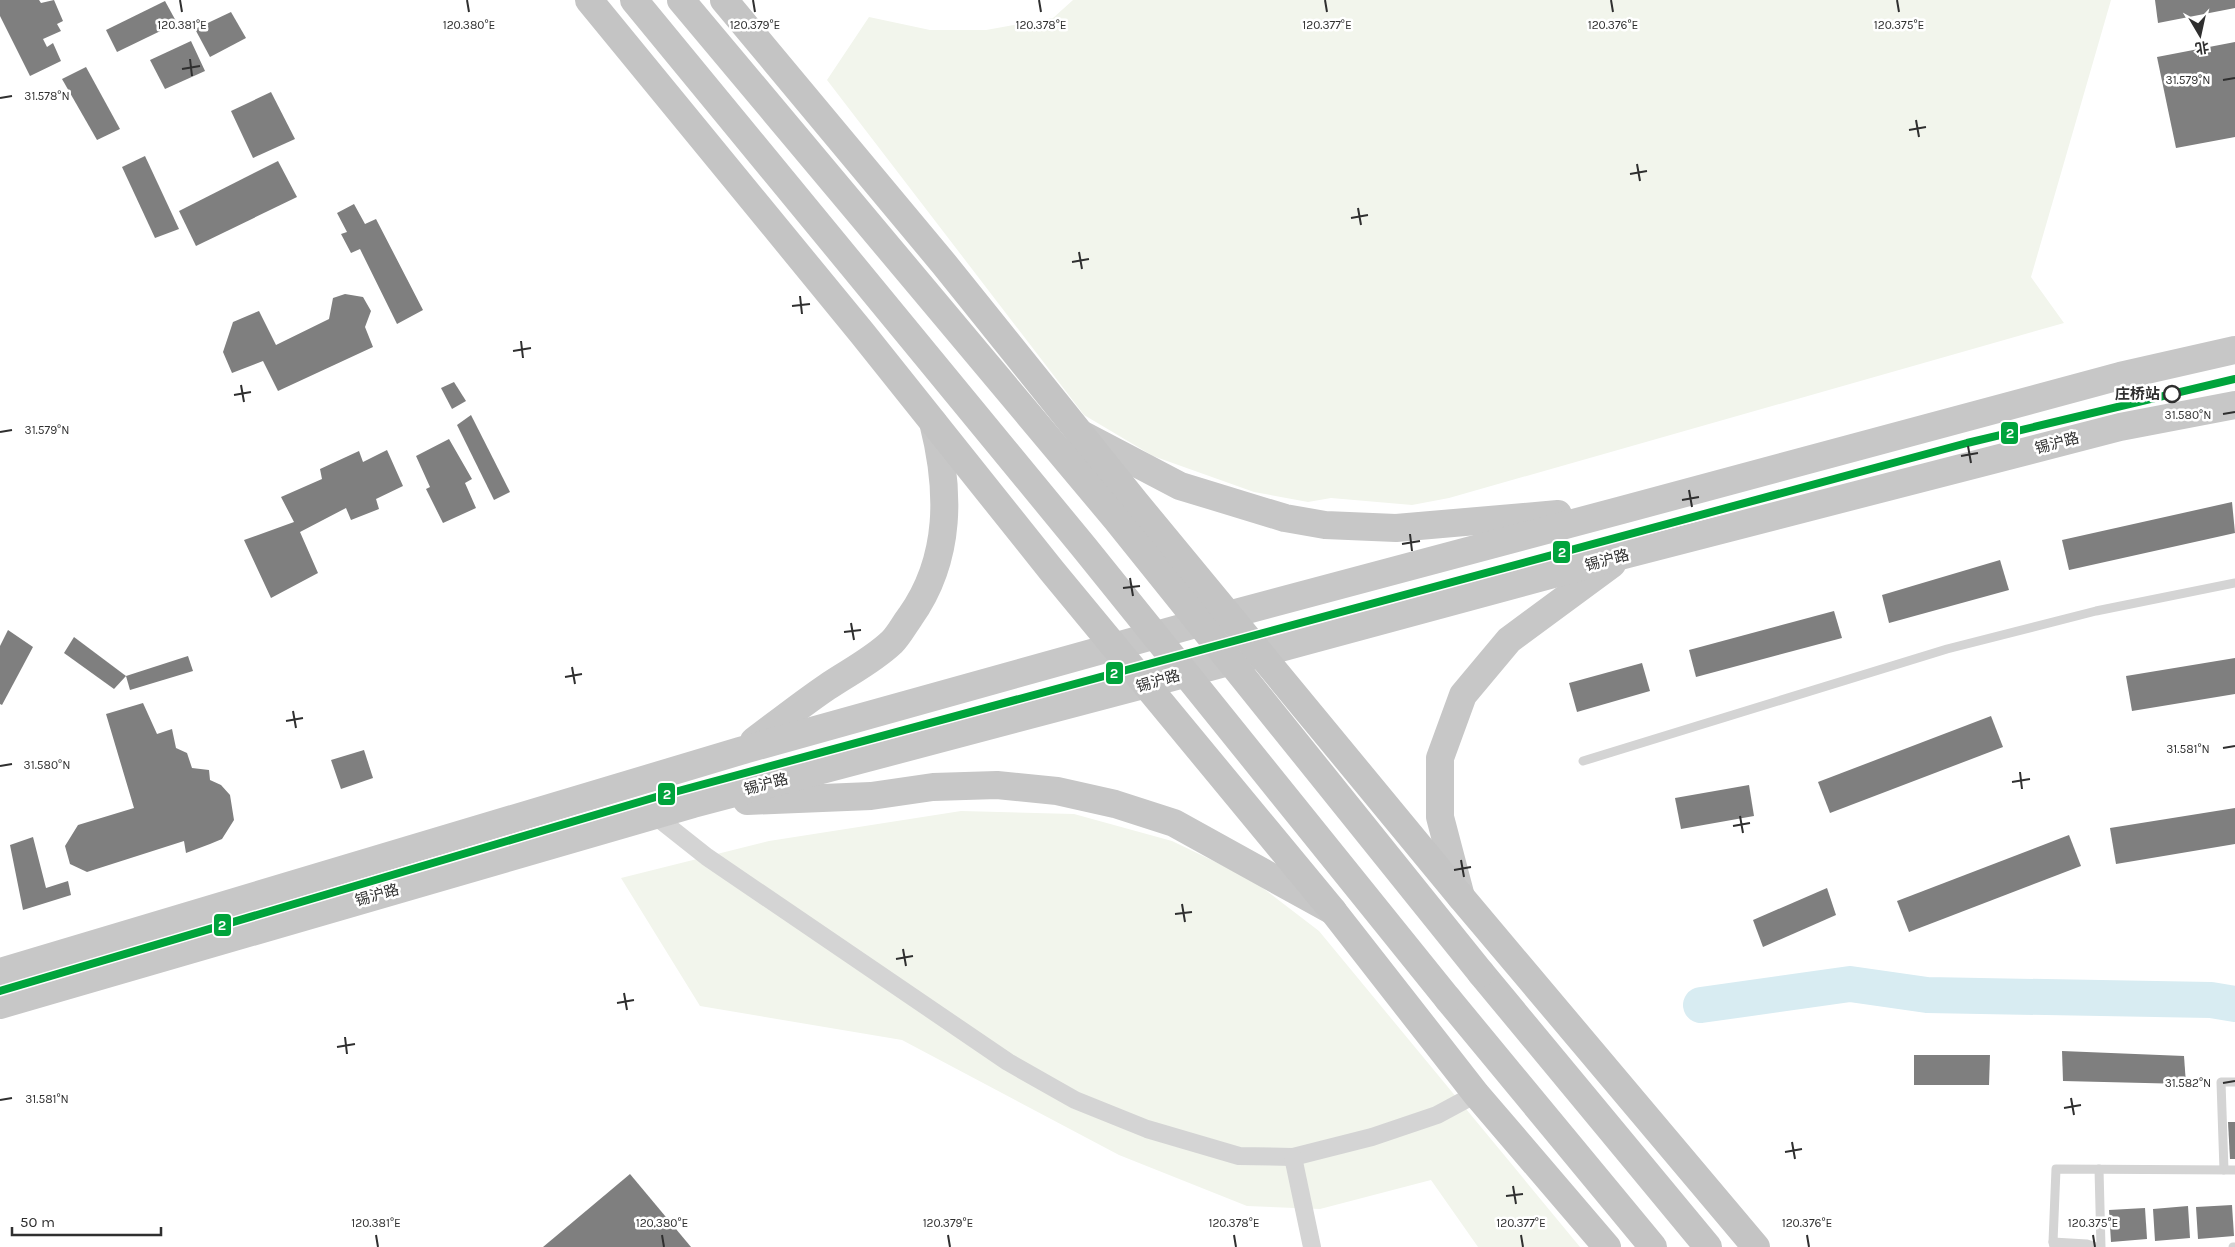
<svg xmlns="http://www.w3.org/2000/svg" width="2235" height="1247" font-family="Karla,'Noto Sans SC',sans-serif">
<style>
.green{fill:#f2f5ec}
.lines{fill:none;stroke-linecap:round;stroke-linejoin:round}
.river{stroke:#d8ecf2;stroke-width:36}
.building{fill:#7f7f7f}
.service{stroke:#d4d4d4;stroke-width:9}
.minor{stroke:#d4d4d4;stroke-width:18}
.primary{stroke:#c7c7c7;stroke-width:28}
.trunk{stroke:#c4c4c4;stroke-width:28}
.trunk-bridge{stroke:#c4c4c4;stroke-width:28}
.metro-1-casing{stroke:#fff;stroke-width:11}
.metro-1{stroke:#00a43c;stroke-width:8}
.ticks{fill:none;stroke:#2f2f2f;stroke-width:2}
.stop-dot{fill:#fff;stroke:#2f2f2f;stroke-width:2.5}
.labels{text-anchor:middle;dominant-baseline:central;stroke-width:5;stroke-linejoin:round;paint-order:stroke}
.stop-label{font-size:15px;font-weight:bold;fill:#2f2f2f;stroke:#fff;text-anchor:end}
.street-label{font-size:15px;fill:#2f2f2f;stroke:#fff}
.ticks-label{font-size:12px;text-anchor:middle;fill:#2f2f2f;stroke:#fff;stroke-width:5;stroke-linejoin:round;paint-order:stroke}
.line-badge{stroke:#fff;stroke-width:2}
.badge-label{font-size:14px;text-anchor:middle;font-weight:bold;fill:#fff}
</style>
<rect width="100%" height="100%" fill="#fff"/>
<g class="green">
<path d="M 1073,0 L 2111,0 L 2031,277 L 2064,323 L 1449,498 L 1412,505 L 1331,498 L 1308,502 L 1254,492 L 1153,456 L 1084,415 L 827,80 L 869,17 L 930,30 L 986,30 L 1053,18 Z"/>
<path d="M 961,811 L 1074,814 L 1172,841 L 1251,879 L 1319,931 L 1580,1247 L 1478,1247 L 1431,1180 L 1320,1209 L 1247,1206 L 1119,1155 L 902,1040 L 700,1006 L 621,878 L 769,841 Z"/>
</g>
<g class="lines">
<path class="river" d="M 1701,1005 L 1850,984 L 1927,995 L 2211,1000 L 2235,1004"/>
</g>
<g class="building">
<path d="M 0,0 L 39,0 L 41,3 L 54,0 L 63,21 L 57,24 L 61,31 L 43,39 L 47,47 L 53,43 L 61,61 L 30,76 L 0,16 Z"/>
<path d="M 2155,0 L 2235,0 L 2235,8 L 2158,23 Z"/>
<path d="M 165,1 L 177,23 L 117,52 L 106,30 Z"/>
<path d="M 231,12 L 246,38 L 210,57 L 195,29 Z"/>
<path d="M 191,41 L 205,71 L 165,89 L 150,60 Z"/>
<path d="M 2235,42 L 2235,137 L 2176,148 L 2157,57 Z"/>
<path d="M 86,67 L 120,129 L 97,140 L 62,79 Z"/>
<path d="M 271,92 L 295,139 L 253,158 L 231,111 Z"/>
<path d="M 145,156 L 179,229 L 155,238 L 122,167 Z"/>
<path d="M 278,161 L 297,197 L 196,246 L 179,211 Z"/>
<path d="M 354,204 L 365,224 L 376,219 L 423,310 L 397,324 L 360,249 L 351,253 L 341,234 L 347,232 L 337,213 Z"/>
<path d="M 345,294 L 363,297 L 371,311 L 365,327 L 373,347 L 278,391 L 263,361 L 232,373 L 223,352 L 233,322 L 259,311 L 276,345 L 329,319 L 333,298 Z"/>
<path d="M 454,382 L 466,401 L 452,409 L 441,388 Z"/>
<path d="M 471,415 L 510,492 L 494,500 L 457,425 Z"/>
<path d="M 449,439 L 472,479 L 465,483 L 476,508 L 443,523 L 426,489 L 430,487 L 416,456 Z"/>
<path d="M 387,450 L 403,486 L 376,499 L 379,509 L 351,520 L 346,508 L 300,532 L 318,573 L 271,598 L 244,540 L 294,522 L 281,497 L 322,479 L 320,469 L 359,451 L 363,462 Z"/>
<path d="M 2232,502 L 2235,533 L 2069,570 L 2062,540 Z"/>
<path d="M 2000,560 L 2009,590 L 1889,623 L 1882,595 Z"/>
<path d="M 1834,611 L 1842,638 L 1696,677 L 1689,650 Z"/>
<path d="M 8,630 L 33,647 L 2,705 L 0,704 L 0,646 Z"/>
<path d="M 74,637 L 126,676 L 114,689 L 64,653 Z"/>
<path d="M 188,656 L 193,671 L 130,690 L 126,676 Z"/>
<path d="M 2235,658 L 2235,694 L 2132,711 L 2126,676 Z"/>
<path d="M 1642,663 L 1650,691 L 1577,712 L 1569,683 Z"/>
<path d="M 143,703 L 157,734 L 172,729 L 176,748 L 187,753 L 192,768 L 209,770 L 210,780 L 221,785 L 230,795 L 234,820 L 222,839 L 210,844 L 186,853 L 184,841 L 87,872 L 70,864 L 65,846 L 78,825 L 134,808 L 106,714 Z"/>
<path d="M 1991,716 L 2003,747 L 1830,813 L 1818,782 Z"/>
<path d="M 364,750 L 373,778 L 341,789 L 331,760 Z"/>
<path d="M 1749,785 L 1754,816 L 1681,829 L 1675,798 Z"/>
<path d="M 2235,808 L 2235,844 L 2116,864 L 2110,828 Z"/>
<path d="M 2069,835 L 2081,866 L 1909,932 L 1897,901 Z"/>
<path d="M 33,837 L 46,888 L 68,881 L 71,895 L 23,910 L 10,845 Z"/>
<path d="M 1827,888 L 1836,915 L 1763,947 L 1753,920 Z"/>
<path d="M 2062,1051 L 2184,1056 L 2186,1084 L 2063,1081 Z"/>
<path d="M 1914,1055 L 1990,1055 L 1989,1085 L 1914,1085 Z"/>
<path d="M 2228,1122 L 2235,1122 L 2235,1159 L 2230,1159 Z"/>
<path d="M 630,1174 L 691,1247 L 543,1247 Z"/>
<path d="M 2232,1205 L 2234,1236 L 2198,1239 L 2196,1207 Z"/>
<path d="M 2188,1206 L 2190,1238 L 2155,1241 L 2153,1209 Z"/>
<path d="M 2145,1208 L 2147,1239 L 2111,1242 L 2109,1210 Z"/>
</g>
<g class="lines">
<g class="service">
<path d="M 1583,761 L 1947,649 L 2096,611 L 2235,583"/>
<path d="M 2099,1169 L 2101,1247"/>
<path d="M 2224,1170 L 2221,1082 L 2235,1082"/>
<path d="M 2053,1242 L 2056,1169 L 2235,1170"/>
<path d="M 2054,1247 L 2053,1242 L 2087,1244 L 2096,1247"/>
<path d="M 2233,1247 L 2235,1247"/>
</g>
<g class="minor">
<path d="M 654,815 L 707,857 L 1008,1062 L 1075,1100 L 1147,1129 L 1239,1156 L 1293,1157 L 1372,1137 L 1437,1115 L 1476,1094"/>
<path d="M 1293,1157 L 1312,1247"/>
</g>
<g class="primary">
<path d="M 1079,433 L 1180,486 L 1285,518 L 1325,525 L 1396,528 L 1558,514"/>
<path d="M 754,741 C 778,723 802,704 827,687 C 849,672 872,661 892,642 C 899,635 904,625 910,617 C 952,558 950,489 933,422"/>
<path d="M 747,801 L 871,796 L 933,787 L 997,785 L 1057,791 L 1115,804 L 1174,823 L 1333,911"/>
<path d="M 1461,897 L 1440,817 L 1440,758 L 1463,695 L 1509,640 L 1612,564"/>
<path d="M 0,972 L 740,751 L 1228,615 L 1622,510 L 2120,376 L 2235,350"/>
<path d="M 0,1005 L 693,804 L 1147,684 L 1624,555 L 2120,427 L 2235,405"/>
</g>
<g class="trunk">
<path d="M 589,0 L 862,333 L 1052,571 L 1333,911 L 1476,1094 L 1607,1247"/>
<path d="M 724,0 L 944,264 L 1136,503 L 1461,897 L 1756,1247"/>
<path d="M 1481,973 L 1708,1247"/>
<path d="M 1448,999 L 1653,1247"/>
</g>
<g class="trunk-bridge">
<path d="M 634,0 L 1083,546 L 1448,999"/>
<path d="M 681,0 L 1116,519 L 1481,973"/>
</g>
<g class="metro-1-casing">
<path id="metro-1" d="M 0,991 L 656,797 L 1967,443 L 2235,379"/>
</g>
<use href="#metro-1" class="metro-1"/>
</g>
<path class="ticks" d="M 180,0 L 182,12M 467,0 L 469,12M 753,0 L 755,12M 1039,0 L 1041,12M 1325,0 L 1327,12M 1611,0 L 1613,12M 1897,0 L 1899,12M 190,59 L 192,76M 182,69 L 200,66M 2223,80 L 2235,78M 0,98 L 12,96M 1916,120 L 1919,137M 1909,130 L 1926,127M 1637,164 L 1640,181M 1630,174 L 1647,171M 1358,208 L 1361,225M 1351,218 L 1368,215M 1079,252 L 1082,269M 1072,262 L 1089,259M 800,296 L 802,314M 792,306 L 810,304M 521,341 L 523,358M 513,351 L 531,348M 241,385 L 244,402M 234,395 L 251,392M 2223,414 L 2235,412M 0,432 L 12,430M 1968,446 L 1971,463M 1961,456 L 1978,453M 1689,490 L 1692,507M 1682,500 L 1699,497M 1410,534 L 1412,551M 1402,544 L 1420,541M 1130,578 L 1133,596M 1123,588 L 1140,586M 851,623 L 854,640M 844,632 L 861,630M 572,667 L 575,684M 565,677 L 582,674M 293,711 L 296,728M 286,721 L 303,718M 2223,748 L 2235,746M 0,766 L 12,764M 2020,772 L 2022,789M 2012,782 L 2030,779M 1740,816 L 1743,833M 1733,826 L 1750,823M 1461,860 L 1464,877M 1454,870 L 1471,867M 1182,904 L 1185,922M 1175,914 L 1192,912M 903,949 L 906,966M 896,959 L 913,956M 624,993 L 627,1010M 617,1003 L 634,1000M 345,1037 L 347,1054M 337,1047 L 355,1044M 2223,1083 L 2235,1081M 2071,1098 L 2074,1115M 0,1100 L 12,1098M 2064,1108 L 2081,1105M 1792,1142 L 1795,1159M 1785,1152 L 1802,1149M 1513,1186 L 1516,1204M 1506,1196 L 1523,1194M 376,1235 L 378,1247M 662,1235 L 664,1247M 948,1235 L 950,1247M 1234,1235 L 1236,1247M 1521,1235 L 1523,1247M 1807,1235 L 1809,1247M 2093,1235 L 2095,1247"/>
<circle class="stop-dot" cx="2172" cy="394" r="8"/>
<g class="labels">
<g class="stop-label">
<text x="2160" y="394">庄桥站</text>
</g>
<g class="street-label">
<text transform="translate(2057 443) rotate(-15)">锡沪路</text>
<text transform="translate(1607 560) rotate(-15)">锡沪路</text>
<text transform="translate(1158 681) rotate(-16)">锡沪路</text>
<text transform="translate(766 784) rotate(-15)">锡沪路</text>
<text transform="translate(377 895) rotate(-16)">锡沪路</text>
</g>
</g>
<g class="ticks-label">
<text x="182" y="29">120.381°E</text>
<text x="469" y="29">120.380°E</text>
<text x="755" y="29">120.379°E</text>
<text x="1041" y="29">120.378°E</text>
<text x="1327" y="29">120.377°E</text>
<text x="1613" y="29">120.376°E</text>
<text x="1899" y="29">120.375°E</text>
<text x="2188" y="84">31.579°N</text>
<text x="47" y="100">31.578°N</text>
<text x="2188" y="419">31.580°N</text>
<text x="47" y="434">31.579°N</text>
<text x="2188" y="753">31.581°N</text>
<text x="47" y="769">31.580°N</text>
<text x="2188" y="1087">31.582°N</text>
<text x="47" y="1103">31.581°N</text>
<text x="376" y="1227">120.381°E</text>
<text x="662" y="1227">120.380°E</text>
<text x="948" y="1227">120.379°E</text>
<text x="1234" y="1227">120.378°E</text>
<text x="1521" y="1227">120.377°E</text>
<text x="1807" y="1227">120.376°E</text>
<text x="2093" y="1227">120.375°E</text>
</g>
<g class="line-badge">
<rect x="2000" y="421" width="19" height="24" rx="5" fill="#00a43c"/>
<rect x="1552" y="540" width="19" height="24" rx="5" fill="#00a43c"/>
<rect x="1105" y="661" width="19" height="24" rx="5" fill="#00a43c"/>
<rect x="657" y="782" width="19" height="24" rx="5" fill="#00a43c"/>
<rect x="213" y="913" width="19" height="24" rx="5" fill="#00a43c"/>
</g>
<g class="badge-label">
<text x="2010" y="438">2</text>
<text x="1562" y="557">2</text>
<text x="1114" y="678">2</text>
<text x="667" y="799">2</text>
<text x="222" y="930">2</text>
</g>
<g transform="translate(2200 35) rotate(171)" stroke="#ffffff" stroke-width="4" paint-order="stroke">
<path d="M0-4L9 19L0 12L-9 19Z" fill="#2f2f2f"/>
<text y="-8" font-size="14" font-weight="bold" text-anchor="middle" fill="#2f2f2f">北</text>
</g>
<path d="M12 1227v8h149v-8" fill="none" stroke="#2f2f2f" stroke-width="2.5"/>
<text x="20" y="1227" font-size="15" fill="#2f2f2f" stroke="#ffffff" stroke-width="4" paint-order="stroke">50 m</text>
</svg>
